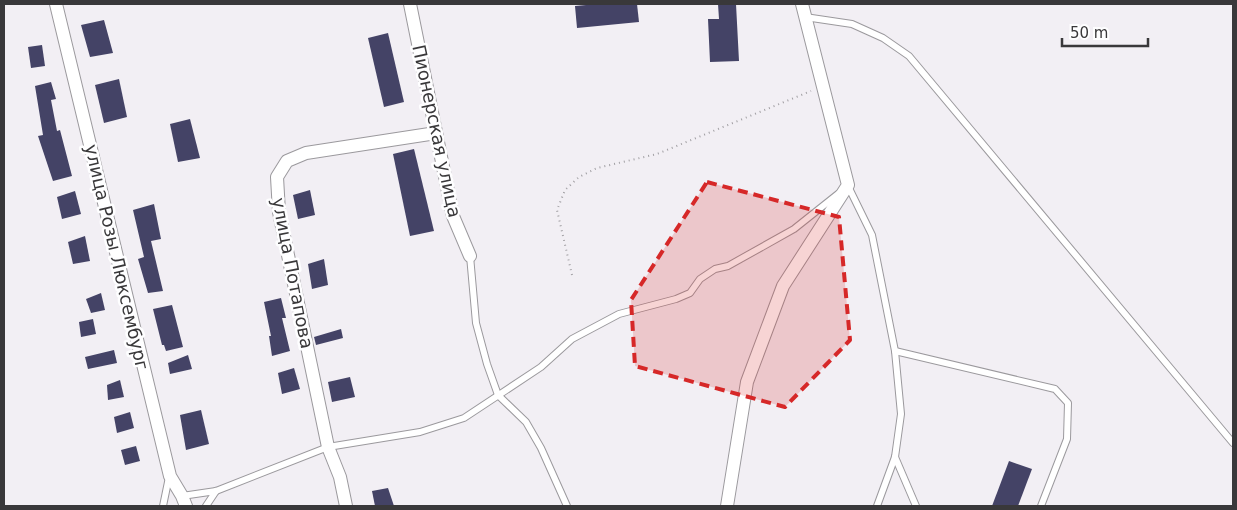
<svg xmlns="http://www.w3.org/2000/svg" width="1237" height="510" font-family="'DejaVu Sans',sans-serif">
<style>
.building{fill:#444366}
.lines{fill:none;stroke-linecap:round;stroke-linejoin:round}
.service-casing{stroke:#9b999d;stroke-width:8}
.minor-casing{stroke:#9b999d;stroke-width:14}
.path{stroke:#a19fa3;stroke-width:2;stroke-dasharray:1 4;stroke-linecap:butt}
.service{stroke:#fff;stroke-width:6}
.minor{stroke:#fff;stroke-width:12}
.marked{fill:#d62828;fill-opacity:0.2;stroke:#d62828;stroke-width:4;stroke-dasharray:10 6;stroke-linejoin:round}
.labels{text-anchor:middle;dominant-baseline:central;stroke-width:5;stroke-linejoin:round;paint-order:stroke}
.street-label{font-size:18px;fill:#39383a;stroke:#fefeff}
</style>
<rect width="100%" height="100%" fill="#f2eff4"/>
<g class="building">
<path d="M 597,4 L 637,4 L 639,22 L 577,28 L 575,6 Z"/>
<path d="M 718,4 L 736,4 L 739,61 L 710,62 L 708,19 L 719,19 Z"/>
<path d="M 104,20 L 113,53 L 90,57 L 81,25 Z"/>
<path d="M 388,33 L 404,102 L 384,107 L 368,38 Z"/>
<path d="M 42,45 L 45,66 L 31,68 L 28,47 Z"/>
<path d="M 119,79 L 127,117 L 104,123 L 95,85 Z"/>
<path d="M 51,82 L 56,99 L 51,100 L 57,131 L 60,130 L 72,176 L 53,181 L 38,136 L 43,135 L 35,86 Z"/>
<path d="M 190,119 L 200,158 L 178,162 L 170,124 Z"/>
<path d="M 414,149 L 434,231 L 410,236 L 393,154 Z"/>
<path d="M 310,190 L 315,215 L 298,219 L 293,195 Z"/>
<path d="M 75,191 L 81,214 L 62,219 L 57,197 Z"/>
<path d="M 154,204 L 161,239 L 151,241 L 163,291 L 148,293 L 138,259 L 144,257 L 133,210 Z"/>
<path d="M 85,236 L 90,261 L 73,264 L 68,242 Z"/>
<path d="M 324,259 L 328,285 L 312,289 L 308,264 Z"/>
<path d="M 101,293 L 105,310 L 91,313 L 86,299 Z"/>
<path d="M 281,298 L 286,318 L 282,318 L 290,351 L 272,356 L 269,336 L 271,336 L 264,302 Z"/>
<path d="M 172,305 L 183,347 L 166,351 L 164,345 L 162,345 L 153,309 Z"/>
<path d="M 93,319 L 96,334 L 81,337 L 79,322 Z"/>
<path d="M 341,329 L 343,338 L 316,345 L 314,337 Z"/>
<path d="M 114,350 L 117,363 L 88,369 L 85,357 Z"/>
<path d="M 188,355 L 192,369 L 170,374 L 168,363 Z"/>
<path d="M 294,368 L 300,389 L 282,394 L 278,373 Z"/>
<path d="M 350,377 L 355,397 L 332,402 L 328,382 Z"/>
<path d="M 120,380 L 124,397 L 108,400 L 107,385 Z"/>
<path d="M 201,410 L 209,444 L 186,450 L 180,415 Z"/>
<path d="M 130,412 L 134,428 L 117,433 L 114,417 Z"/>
<path d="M 136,446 L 140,461 L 125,465 L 121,450 Z"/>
<path d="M 1009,461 L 1032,469 L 1018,506 L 992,506 Z"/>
<path d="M 388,488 L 394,506 L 375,506 L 372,491 Z"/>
</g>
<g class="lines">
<g class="service-casing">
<g id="service">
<path d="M 805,17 L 852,24 L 883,38 L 909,56 L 1233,443"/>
<path d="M 848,186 L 872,235 L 895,351 L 901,414 L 895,457 L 877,506"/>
<path d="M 470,256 L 476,323 L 487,364 L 498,395 L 526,422 L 541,448 L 567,506"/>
<path d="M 895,351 L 1055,389 L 1068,403 L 1067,439 L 1041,506"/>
<path d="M 895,457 L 916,506"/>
<path d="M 182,496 L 216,491 L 328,447 L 420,432 L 464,418 L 541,367 L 572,339 L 619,314 L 676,299 L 690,293 L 700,279 L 715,269 L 728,266 L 794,229 L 838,194"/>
<path d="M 163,506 L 169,477"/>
<path d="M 206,506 L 216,491"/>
</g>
</g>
<g class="minor-casing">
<g id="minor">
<path d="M 56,4 L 170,476 L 182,496 L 186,506"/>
<path d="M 410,4 L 453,216 L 470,256"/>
<path d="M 346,506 L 340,477 L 328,447 L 279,212 L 277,177 L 287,161 L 306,153 L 436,133"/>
<path d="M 727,506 L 747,382 L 783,286 L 848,185 L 802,4"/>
</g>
</g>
<path class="path" d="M 572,275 L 557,210 L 565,190 L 579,177 L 597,168 L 657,154 L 811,91"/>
<use href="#service" class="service"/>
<use href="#minor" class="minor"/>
</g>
<path class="marked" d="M 707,182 L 839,217 L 850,340 L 785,407 L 635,366 L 631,300 Z"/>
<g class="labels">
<g class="street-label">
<text transform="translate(437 131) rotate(78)">Пионерская улица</text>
<text transform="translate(117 257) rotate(77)">улица Розы Люксембург</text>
<text transform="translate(293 273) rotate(79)">улица Потапова</text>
</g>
</g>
<rect width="1237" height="510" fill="none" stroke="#39383a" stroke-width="10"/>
<path d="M1062 38v8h86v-8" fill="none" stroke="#39383a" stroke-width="2.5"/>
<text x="1070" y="38" font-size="15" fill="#39383a" stroke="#fefeff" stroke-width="4" paint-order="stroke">50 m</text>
</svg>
